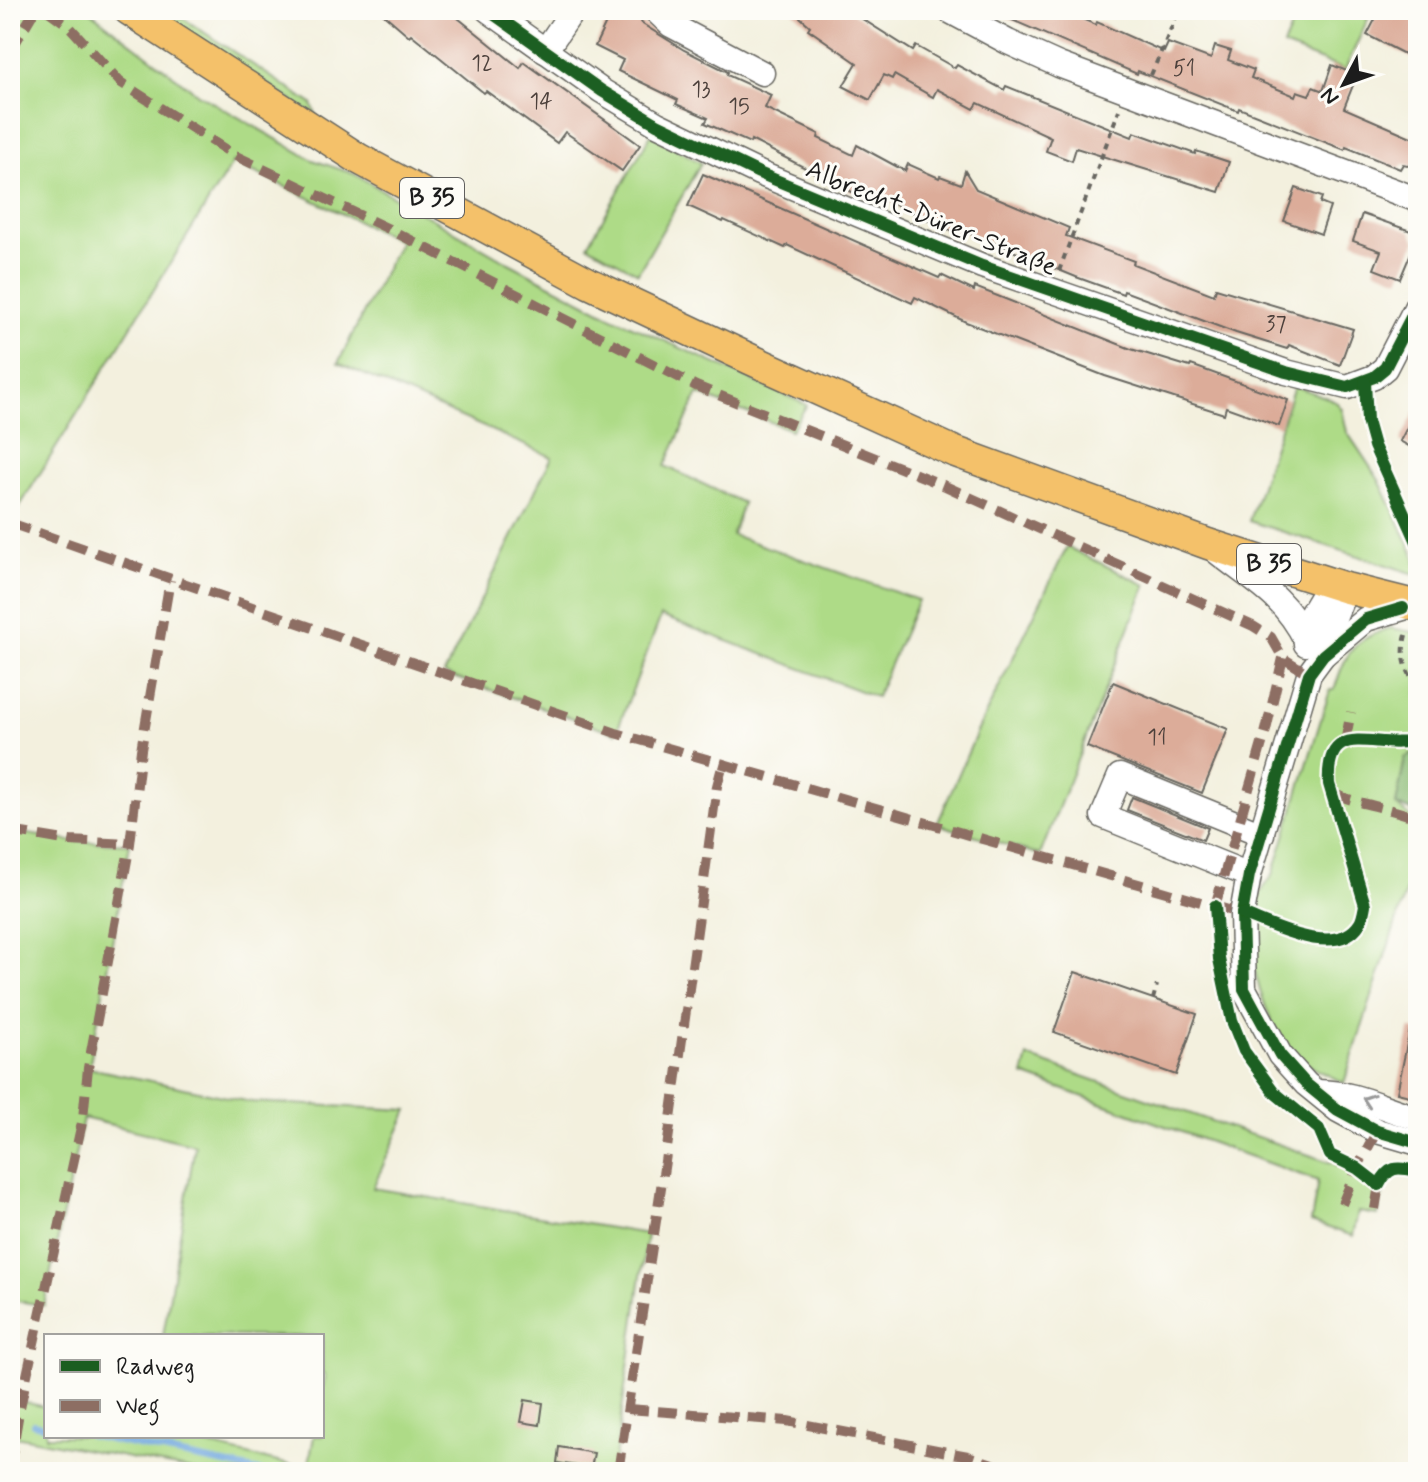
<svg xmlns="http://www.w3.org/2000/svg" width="1428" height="1482" font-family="Mynerve,sans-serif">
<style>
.green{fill:#aedb87;stroke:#657c52;stroke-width:2}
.forest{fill:#8abb74;stroke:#536c48;stroke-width:2}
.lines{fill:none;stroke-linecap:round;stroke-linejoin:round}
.stream{stroke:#71a7df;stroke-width:6}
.building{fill:#dcac99}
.minor-casing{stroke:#676660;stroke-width:27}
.major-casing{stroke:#676660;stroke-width:33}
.path{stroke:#676660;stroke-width:4;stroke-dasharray:6 6;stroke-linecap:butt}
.minor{stroke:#fff;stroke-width:24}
.major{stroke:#f4c16a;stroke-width:30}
.quiet{stroke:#8d6e63;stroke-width:10;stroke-dasharray:20 10;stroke-linecap:butt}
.cycleway-casing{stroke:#fdfcf7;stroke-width:17}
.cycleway{stroke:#1b5e20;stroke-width:12}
.oneway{stroke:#999}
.labels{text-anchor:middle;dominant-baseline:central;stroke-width:6;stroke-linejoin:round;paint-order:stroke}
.number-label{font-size:22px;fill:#4c403b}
.shield{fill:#fdfcf7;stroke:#605f5e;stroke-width:2}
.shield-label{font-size:24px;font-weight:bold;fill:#1c1c1c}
.street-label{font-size:26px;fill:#1c1c1c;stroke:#fdfcf7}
</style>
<rect width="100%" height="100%" fill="#fdfcf7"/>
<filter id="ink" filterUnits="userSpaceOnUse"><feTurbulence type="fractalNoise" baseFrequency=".0125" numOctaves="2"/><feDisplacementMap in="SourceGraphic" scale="16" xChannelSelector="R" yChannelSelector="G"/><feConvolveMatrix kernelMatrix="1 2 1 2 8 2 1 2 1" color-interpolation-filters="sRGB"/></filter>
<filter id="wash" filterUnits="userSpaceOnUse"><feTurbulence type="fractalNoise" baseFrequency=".006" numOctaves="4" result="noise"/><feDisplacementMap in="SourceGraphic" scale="32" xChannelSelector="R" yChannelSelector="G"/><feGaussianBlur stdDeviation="1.8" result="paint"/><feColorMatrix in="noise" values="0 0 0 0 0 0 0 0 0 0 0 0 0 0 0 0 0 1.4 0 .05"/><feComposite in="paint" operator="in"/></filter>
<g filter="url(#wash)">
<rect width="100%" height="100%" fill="#f3f0de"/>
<g class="green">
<path d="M 10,10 L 88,10 L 198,94 L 313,160 L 354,174 L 509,263 L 610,316 L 807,405 L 791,430 L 698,394 L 665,466 L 743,503 L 732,535 L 918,600 L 876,697 L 661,616 L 616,733 L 444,674 L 552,457 L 338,363 L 400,241 L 233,162 L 10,522 Z"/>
<path d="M 153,10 L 162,10 L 181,17 L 312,104 L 317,117 Z"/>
<path d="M 1299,10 L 1372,10 L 1345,70 L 1283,46 Z"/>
<path d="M 651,134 L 701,163 L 638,273 L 588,245 Z"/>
<path d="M 1294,386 L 1328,398 L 1337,403 L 1342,409 L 1347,432 L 1379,480 L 1415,557 L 1418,575 L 1249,521 Z"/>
<path d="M 1067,547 L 1146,585 L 1040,855 L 937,824 L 977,732 Z"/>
<path d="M 1391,628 L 1418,633 L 1418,751 L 1405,758 L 1396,805 L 1418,823 L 1418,854 L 1344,1083 C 1330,1075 1312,1069 1300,1059 C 1265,1029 1245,958 1253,914 C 1255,899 1264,887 1273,875 L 1330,690 L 1334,690 C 1346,653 1352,639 1391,628 Z"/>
<path d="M 10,831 L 70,841 L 130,844 L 89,1068 L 251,1102 L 408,1110 L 373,1188 L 647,1234 L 613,1472 L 202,1472 L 10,1435 L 10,1399 L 46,1407 L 46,1436 L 167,1436 L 308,1469 L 314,1436 L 322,1436 L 322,1391 L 325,1375 L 322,1374 L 322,1336 L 163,1336 L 195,1145 L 83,1118 L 44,1305 L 10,1300 Z"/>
<path d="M 1028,1057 L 1335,1164 L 1385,1184 L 1378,1215 L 1358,1212 L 1353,1236 L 1311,1222 L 1318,1181 L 1023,1075 Z"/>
</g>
<path class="forest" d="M 1418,751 L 1418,813 L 1396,805 L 1405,758 Z"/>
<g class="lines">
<g class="stream">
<path d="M 33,1424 L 46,1427"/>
<path d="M 90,1436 L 263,1472"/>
</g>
</g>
<g id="blocks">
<g class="building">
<path d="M 379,10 L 448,10 L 520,68 L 524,62 L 640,145 L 622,171 L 565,132 L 557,143 L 486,91 L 484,93 L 411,34 L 409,36 Z"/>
<path d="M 612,10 L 640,10 L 643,18 L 641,23 L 684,50 L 728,72 L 727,75 L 771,95 L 765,108 L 819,134 L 818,138 L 853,155 L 857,145 L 905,171 L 908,164 L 939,178 L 940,176 L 961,184 L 965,171 L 976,189 L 1069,228 L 1066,236 L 1134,261 L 1133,264 L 1214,295 L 1216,288 L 1353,329 L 1340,365 L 1289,345 L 1287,349 L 1236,333 L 1124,291 L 1123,294 L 1076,277 L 959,229 L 958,234 L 857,186 L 854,193 L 751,140 L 750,143 L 705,123 L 708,118 L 676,104 L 678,100 L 618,71 L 623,60 L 595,46 Z"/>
<path d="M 792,10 L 848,10 L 913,51 L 916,46 L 955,68 L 957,65 L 1004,90 L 1006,86 L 1132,137 L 1134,132 L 1195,154 L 1196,151 L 1229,162 L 1219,192 L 1076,148 L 1072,161 L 1046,151 L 1051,137 L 978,103 L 974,109 L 937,89 L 933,97 L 894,75 L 892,79 L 884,75 L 870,100 L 843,86 L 857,63 L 808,29 L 810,26 Z"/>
<path d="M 989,10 L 1061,10 L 1096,25 L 1097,22 L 1164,52 L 1168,43 L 1211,59 L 1215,46 L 1231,51 L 1228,60 L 1254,70 L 1251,78 L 1295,96 L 1297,91 L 1309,95 L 1313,87 L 1323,91 L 1332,65 L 1357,75 L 1344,108 L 1418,140 L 1418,167 L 1403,164 L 1400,169 L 1346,147 L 1345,150 L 1239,108 L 1238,111 L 1138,71 L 1137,74 Z"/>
<path d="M 1380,10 L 1393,10 L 1418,22 L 1418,61 L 1367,35 Z"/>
<path d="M 703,174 L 939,278 L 941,275 L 974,291 L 975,287 L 1131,349 L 1190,367 L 1191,365 L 1288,400 L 1279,426 L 1226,407 L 1224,414 L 1105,376 L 966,322 L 915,297 L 912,303 L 787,245 L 785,248 L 724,220 L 723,222 L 688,206 Z"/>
<path d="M 1296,188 L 1322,197 L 1320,203 L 1330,207 L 1321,234 L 1284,221 Z"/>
<path d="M 1362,214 L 1411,231 L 1416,241 L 1400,279 L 1374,269 L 1381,251 L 1353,241 Z"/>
<path d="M 1418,406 L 1418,451 L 1400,441 Z"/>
<path d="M 1113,682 L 1228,729 L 1202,793 L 1087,747 Z"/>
<path d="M 1132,797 L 1208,828 L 1203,840 L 1127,810 Z"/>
<path d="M 1075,972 L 1197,1014 L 1176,1075 L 1054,1032 Z"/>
<path d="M 1410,1029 L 1418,1030 L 1418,1098 L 1397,1093 Z"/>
<path d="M 525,1400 L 543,1403 L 540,1425 L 521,1422 Z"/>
<path d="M 559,1447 L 594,1453 L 591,1468 L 557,1463 Z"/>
</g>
</g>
</g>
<g filter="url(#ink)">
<use href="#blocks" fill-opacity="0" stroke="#676660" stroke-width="2"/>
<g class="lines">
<g class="minor-casing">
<g id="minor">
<path d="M 488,10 L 602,91 L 657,124 L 759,173 L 982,266 L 1286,372 L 1347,387 L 1374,377 L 1385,368 L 1418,304"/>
<path d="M 655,10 L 671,25 L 762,73"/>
<path d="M 948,10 L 1008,42 L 1059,65 L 1418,200"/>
<path d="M 545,51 L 573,10"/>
<path d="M 1216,551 C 1253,581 1284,595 1306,640"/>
<path d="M 1403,608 L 1366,619 L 1323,655 L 1309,674 L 1249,875 L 1242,914 L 1244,989 L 1280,1055 L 1306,1084 L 1338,1110 L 1377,1131 L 1418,1143"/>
<path d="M 1306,644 L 1312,613 L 1330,583"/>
<path d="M 1323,655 L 1331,625 L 1346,588"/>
<path d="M 1249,875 L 1103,816 L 1120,776 L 1262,834"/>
<path d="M 1317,1092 C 1360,1093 1379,1108 1418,1118"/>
</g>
</g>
<g class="major-casing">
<path id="major" d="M 129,10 L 359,159 L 589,283 L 750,359 L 953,451 L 1208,544 L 1346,588 L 1418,606"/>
</g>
<g class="path">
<path d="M 1151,75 L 1179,10"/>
<path d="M 1059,271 L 1119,110"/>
<path d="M 1367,401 C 1368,452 1399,498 1418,544"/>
<path d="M 1404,509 L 1418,512"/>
<path d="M 1406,635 C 1400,658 1406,670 1418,689"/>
<path d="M 1215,906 L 1220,964"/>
<path d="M 1263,922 C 1302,936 1351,962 1365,905 L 1329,784 C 1325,713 1380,754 1418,739"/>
<path d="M 1153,999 L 1157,985"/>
<path d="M 1231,1015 L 1244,1051 L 1275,1093 L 1319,1129 L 1330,1155 L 1357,1168"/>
</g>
<use href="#minor" class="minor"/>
<use href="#major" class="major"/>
<g class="quiet">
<path d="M 47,10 L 68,25 L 120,82 L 234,155 L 397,233 L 696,386 L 943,485 L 1253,626 L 1271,637 L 1283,658 L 1309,674"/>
<path d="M 10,52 L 35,10"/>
<path d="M 10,523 L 616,733 L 1242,914"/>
<path d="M 1345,742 L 1351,712"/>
<path d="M 1332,793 C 1360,805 1390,807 1418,819"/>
<path d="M 10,831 L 70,841 L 130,844"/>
<path d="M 1215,906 L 1266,730 L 1283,658"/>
<path d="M 1342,1204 L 1357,1168 L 1377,1131"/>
<path d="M 1375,1209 L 1379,1185"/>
<path d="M 628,1409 L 787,1421 L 968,1456 L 1017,1472"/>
<path d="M 10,1466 L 19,1412 L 83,1118 L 88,1068 L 130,844 L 141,750 L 170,580"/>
<path d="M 618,1472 L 667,1148 L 717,786 L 723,763"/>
</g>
<g class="cycleway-casing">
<g id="cycleway">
<path d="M 488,10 L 602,91 L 657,124 L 759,173 L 982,266 L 1286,372 L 1347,387 L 1374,377 L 1385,368 L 1418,304"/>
<path d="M 1365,382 L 1367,421 L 1374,446 L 1418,544"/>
<path d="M 1403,608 L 1366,619 L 1323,655 L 1309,674 L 1249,875 L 1242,914 L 1244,989 L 1280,1055 L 1306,1084 L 1338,1110 L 1377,1131 L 1418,1143"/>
<path d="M 1215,906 L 1219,959 L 1232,1021 L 1244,1051 L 1275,1093 L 1319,1129 L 1330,1155 L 1357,1168 L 1379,1185 C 1389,1165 1397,1167 1418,1171"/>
<path d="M 1242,914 C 1272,925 1337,960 1360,923 C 1363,918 1364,910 1365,905 L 1329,784 C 1325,713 1380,754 1418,739"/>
</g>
</g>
<use href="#cycleway" class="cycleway"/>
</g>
<defs><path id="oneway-chevron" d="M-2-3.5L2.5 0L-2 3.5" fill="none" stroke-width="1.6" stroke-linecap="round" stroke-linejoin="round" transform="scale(2)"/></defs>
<use class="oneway" href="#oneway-chevron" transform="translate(1368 1100) rotate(-161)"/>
</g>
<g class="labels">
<g class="number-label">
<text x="482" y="64">12</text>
<text x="1184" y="69">51</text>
<text x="701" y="90">13</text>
<text x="541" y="102">14</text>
<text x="739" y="107">15</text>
<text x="1276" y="325">37</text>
<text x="1157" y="738">11</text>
</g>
<g class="shield">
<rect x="400" y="178" width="64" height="40" rx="6"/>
<rect x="1237" y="544" width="64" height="40" rx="6"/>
</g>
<g class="shield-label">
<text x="432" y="198">B 35</text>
<text x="1269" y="564">B 35</text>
</g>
<g class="street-label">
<text transform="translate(931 219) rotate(22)">Albrecht-Dürer-Straße</text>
</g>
</g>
<rect width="1428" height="1482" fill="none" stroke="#fdfcf7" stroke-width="40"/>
<rect x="44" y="1334" width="280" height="104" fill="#fdfcf7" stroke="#a3a29f" stroke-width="2"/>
<rect x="60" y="1360" width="40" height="12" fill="#1b5e20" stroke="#a3a29f" stroke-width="2"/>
<text x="116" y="1374" font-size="24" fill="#1c1c1c">Radweg</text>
<rect x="60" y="1400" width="40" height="12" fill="#8d6e63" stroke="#a3a29f" stroke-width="2"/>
<text x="116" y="1414" font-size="24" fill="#1c1c1c">Weg</text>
<g transform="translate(1344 84) rotate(229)" stroke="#fdfcf7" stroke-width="6" paint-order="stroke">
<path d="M0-6L14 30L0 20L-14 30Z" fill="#1c1c1c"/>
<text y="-12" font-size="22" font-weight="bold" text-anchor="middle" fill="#1c1c1c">N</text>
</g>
</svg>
